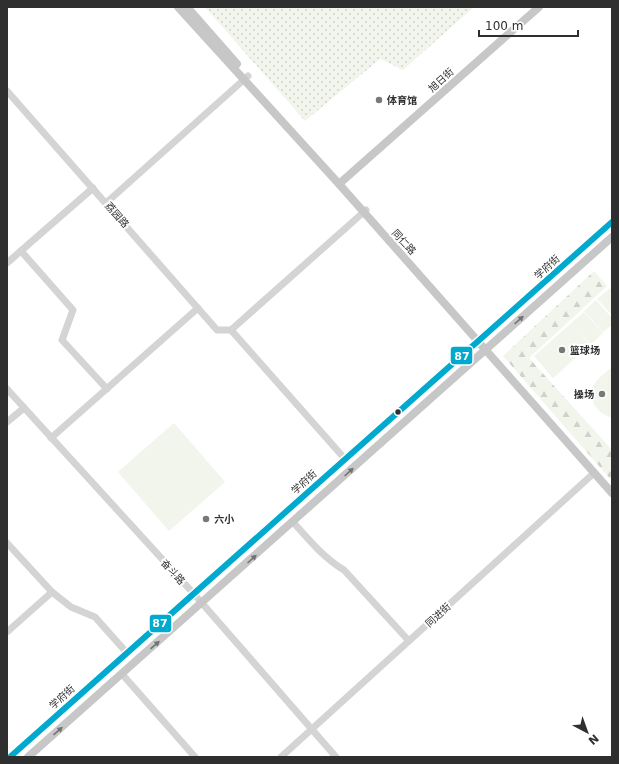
<svg xmlns="http://www.w3.org/2000/svg" width="619" height="764" font-family="'DejaVu Sans','Noto Sans SC',sans-serif">
<style>
.green{fill:#f1f5ec}
.forest{fill:url(#forest-firs)}
.park{fill:url(#park-dots)}
.lines{fill:none;stroke-linecap:round;stroke-linejoin:round}
.minor{stroke:#d4d4d4;stroke-width:7}
.major{stroke:#c7c7c7;stroke-width:8}
.bus-1-casing{stroke:#fff;stroke-width:9}
.bus-1{stroke:#00a9ce;stroke-width:6}
.oneway{fill:#737373}
.poi-dot{fill:#787878;stroke:#fff;stroke-width:1.5}
.bus-dot{fill:#2f2f2f;stroke:#fff;stroke-width:1.5}
.labels{text-anchor:middle;dominant-baseline:central;stroke-width:4;stroke-linejoin:round;paint-order:stroke}
.street-label{font-size:10px;fill:#2f2f2f;stroke:#fff}
.poi-label{font-size:10px;font-weight:bold;fill:#2f2f2f;stroke:#fff;text-anchor:start}
.line-badge{stroke:#fff;stroke-width:1.5}
.badge-label{font-size:11px;text-anchor:middle;font-weight:bold;fill:#fff}
</style>
<defs>
<pattern id="forest-firs" width="22" height="20" patternUnits="userSpaceOnUse"><rect width="22" height="20" fill="#f1f5ec"/><path d="M5 1l3.5 6h-7zM16 11l3.5 6h-7z" fill="#cfd2cb"/></pattern>
<pattern id="park-dots" width="8" height="8" patternUnits="userSpaceOnUse"><rect width="8" height="8" fill="#f1f5ec"/><path d="M2 2h.1M6 6h.1" fill="none" stroke="#cfd2cb" stroke-width="1.8" stroke-linecap="round"/></pattern>
</defs>
<rect width="100%" height="100%" fill="#fff"/>
<g class="green">
<path d="M 610,288 L 612,291 L 612,315 L 597,299 Z"/>
<path d="M 596,300 L 612,318 L 612,325 L 603,332 L 584,311 Z"/>
<path d="M 584,312 L 603,333 L 591,344 L 580,333 L 590,345 L 553,378 L 534,356 Z"/>
<path d="M 612,367 L 612,418 C 598,414 585,398 595,383 C 599,377 607,372 612,367 Z"/>
<path d="M 174,423 L 225,482 L 169,531 L 118,472 Z"/>
</g>
<path class="forest" d="M 594,271 L 607,286 L 529,358 L 612,450 L 612,481 L 503,356 Z"/>
<path class="park" d="M 205,7 L 474,7 L 403,70 L 380,59 L 305,121 Z"/>
<g class="lines">
<g class="minor">
<path d="M 7,91 L 217,330 L 231,330"/>
<path d="M 106,203 L 248,76"/>
<path d="M 21,251 L 73,310 L 62,340 L 107,389"/>
<path d="M 7,263 L 93,188"/>
<path d="M 231,330 L 366,210"/>
<path d="M 231,330 L 345,459"/>
<path d="M 7,389 L 194,594 L 336,757"/>
<path d="M 7,422 L 24,408"/>
<path d="M 51,438 L 198,308"/>
<path d="M 293,522 C 309,540 324,558 344,570 L 409,641"/>
<path d="M 7,543 L 52,592 L 71,607 L 95,617 L 127,653"/>
<path d="M 7,632 L 52,592"/>
<path d="M 122,674 L 195,757"/>
<path d="M 281,757 L 594,473"/>
</g>
<g class="major">
<path d="M 178,7 L 339,184 L 612,493"/>
<path d="M 187,7 L 237,64"/>
<path d="M 339,184 L 539,7"/>
<path d="M 10,757 L 612,222"/>
<path d="M 28,757 L 612,237"/>
</g>
<g class="bus-1-casing">
<path id="bus-1" d="M 10,757 L 612,222"/>
</g>
<use href="#bus-1" class="bus-1"/>
</g>
<defs><path id="oneway-solid" d="M-6-.8H1V-3.2L6.5 0L1 3.2V.8H-6Z"/></defs>
<g class="oneway">
<use href="#oneway-solid" transform="translate(519 320) rotate(-42)"/>
<use href="#oneway-solid" transform="translate(349 472) rotate(-42)"/>
<use href="#oneway-solid" transform="translate(252 559) rotate(-42)"/>
<use href="#oneway-solid" transform="translate(155 645) rotate(-41)"/>
<use href="#oneway-solid" transform="translate(58 731) rotate(-41)"/>
</g>
<g class="poi-dot">
<circle cx="379" cy="100" r="4"/>
<circle cx="562" cy="350" r="4"/>
<circle cx="602" cy="394" r="4"/>
<circle cx="206" cy="519" r="4"/>
</g>
<circle class="bus-dot" cx="398" cy="412" r="3.5"/>
<g class="labels">
<g class="street-label">
<text transform="translate(441 80) rotate(-42)">旭日街</text>
<text transform="translate(117 215) rotate(49)">荔园路</text>
<text transform="translate(404 242) rotate(48)">同仁路</text>
<text transform="translate(547 267) rotate(-42)">学府街</text>
<text transform="translate(304 482) rotate(-42)">学府街</text>
<text transform="translate(173 572) rotate(48)">奋斗路</text>
<text transform="translate(438 615) rotate(-42)">同进街</text>
<text transform="translate(62 697) rotate(-42)">学府街</text>
</g>
<g class="poi-label">
<text x="387" y="100">体育馆</text>
<text x="570" y="350">篮球场</text>
<text x="594" y="394" text-anchor="end">操场</text>
<text x="214" y="519">六小</text>
</g>
</g>
<g class="line-badge">
<rect x="450" y="346" width="23" height="19" rx="4" fill="#00a9ce"/>
<rect x="149" y="614" width="23" height="19" rx="4" fill="#00a9ce"/>
</g>
<g class="badge-label">
<text x="462" y="360">87</text>
<text x="160" y="627">87</text>
</g>
<rect width="619" height="764" fill="none" stroke="#2f2f2f" stroke-width="16"/>
<g transform="translate(587 732) rotate(139)" stroke="#ffffff" stroke-width="3" paint-order="stroke">
<path d="M0-3L7 15L0 10L-7 15Z" fill="#2f2f2f"/>
<text y="-6" font-size="11" font-weight="bold" text-anchor="middle" fill="#2f2f2f">N</text>
</g>
<path d="M479 30v6h99v-6" fill="none" stroke="#2f2f2f" stroke-width="2"/>
<text x="485" y="30" font-size="12" fill="#2f2f2f" stroke="#ffffff" stroke-width="3" paint-order="stroke">100 m</text>
</svg>
